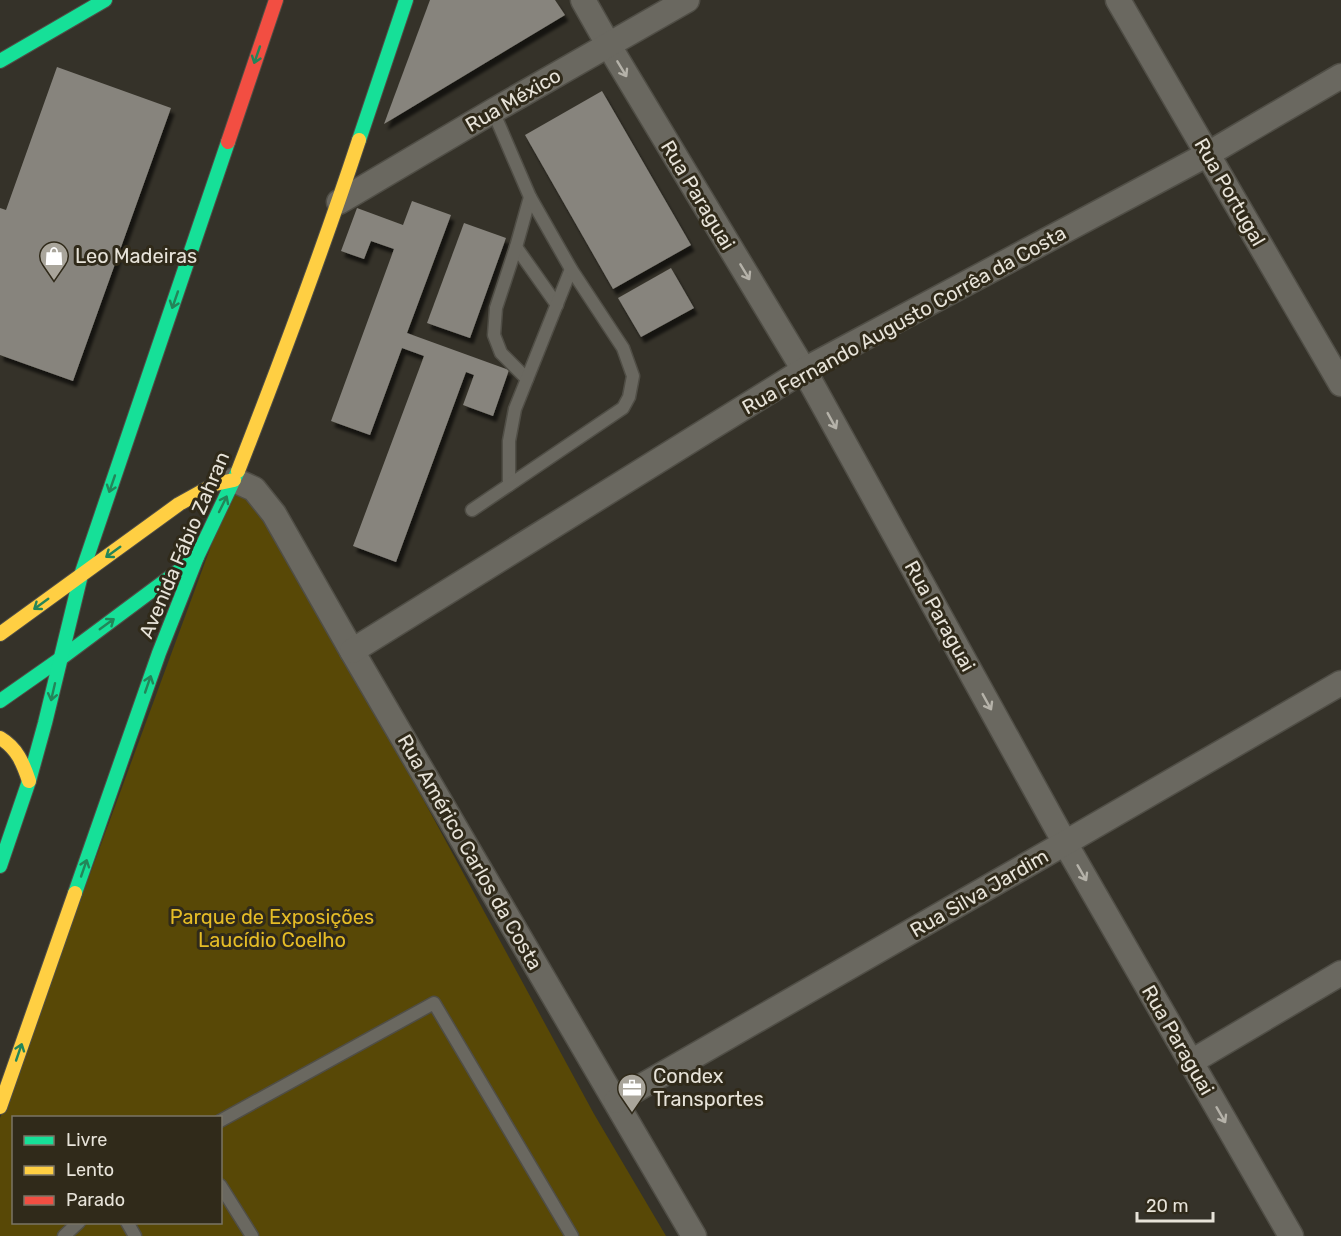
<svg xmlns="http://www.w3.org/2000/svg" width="1341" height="1236" font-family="Rubik,sans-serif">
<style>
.green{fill:#584806;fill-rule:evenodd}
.building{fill:#87847d;filter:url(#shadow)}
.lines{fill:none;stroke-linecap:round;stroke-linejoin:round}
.lane-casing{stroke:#504e46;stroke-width:15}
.street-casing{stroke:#504e46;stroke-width:27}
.fast-casing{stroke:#504e46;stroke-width:16}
.slow-casing{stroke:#504e46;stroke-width:16}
.jam-casing{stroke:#504e46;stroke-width:16}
.lane{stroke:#6a6860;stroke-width:12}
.street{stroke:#6a6860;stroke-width:24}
.fast{stroke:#16e098;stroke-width:14}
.slow{stroke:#ffcf43;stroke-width:14}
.jam{stroke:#f24e42;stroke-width:14}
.oneway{stroke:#238559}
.oneway2{stroke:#b5b2a9}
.labels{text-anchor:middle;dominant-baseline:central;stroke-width:6;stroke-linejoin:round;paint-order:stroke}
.street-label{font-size:20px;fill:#e7e3d9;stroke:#302a1a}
.poi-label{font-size:20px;fill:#e7e3d9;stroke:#302a1a;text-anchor:start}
.park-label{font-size:20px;fill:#e5bc26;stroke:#302a1a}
</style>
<defs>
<filter id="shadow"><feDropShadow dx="3.5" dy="6" stdDeviation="1.5" flood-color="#0009"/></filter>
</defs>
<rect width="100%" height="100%" fill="#353229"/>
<path class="green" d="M 235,481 L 253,491 L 341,648 L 594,1114 L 666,1236 L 0,1236 L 0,1118 ZM 14,1118 L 220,1118 L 220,1222 L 14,1222 Z"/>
<g class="building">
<path d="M 430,0 L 555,0 L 565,15 L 384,124 Z"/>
<path d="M 57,67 L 171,108 L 73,381 L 0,355 L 0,208 L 6,210 Z"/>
<path d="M 602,91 L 691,245 L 613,289 L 525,135 Z"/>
<path d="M 412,201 L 451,215 L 407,333 L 509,370 L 493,416 L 463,405 L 474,375 L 466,372 L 396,562 L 353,546 L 424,356 L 402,348 L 370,435 L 331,421 L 394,249 L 371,241 L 364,259 L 341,251 L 357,208 L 403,225 Z"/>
<path d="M 464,223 L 506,238 L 470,338 L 427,323 Z"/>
<path d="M 671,268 L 694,308 L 641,337 L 618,298 Z"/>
</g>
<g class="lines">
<g class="lane-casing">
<g id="lane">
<path d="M 516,247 L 557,305"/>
<path d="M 527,379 L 501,353 L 494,335 L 496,308 L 516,247 L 530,197"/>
<path d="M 509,485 L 509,441 L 515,409 L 571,269"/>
<path d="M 472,510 L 623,408 L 629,397 L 633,376 L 623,348 L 571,269 L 530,197 L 493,111"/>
<path d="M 220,1121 L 434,1003 L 572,1236"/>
<path d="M 220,1185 L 252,1236"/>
<path d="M 127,1222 L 135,1236"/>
<path d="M 64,1236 L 79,1222"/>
</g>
</g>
<g class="street-casing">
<g id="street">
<path d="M 583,0 L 609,46 L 804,370 L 1065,843 L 1291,1236"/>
<path d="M 1118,0 L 1341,384"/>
<path d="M 339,202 L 493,111 L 687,0"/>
<path d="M 234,480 L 254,489 L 274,514 L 352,651 L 694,1236"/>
<path d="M 352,651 L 804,370 L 1208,154 L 1341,76"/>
<path d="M 1191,1062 L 1341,973"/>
<path d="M 616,1101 L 1065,843 L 1341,683"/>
</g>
</g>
<g class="fast-casing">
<g id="fast">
<path d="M 0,61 L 105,0"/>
<path d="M 359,140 L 406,0"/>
<path d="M 0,701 L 60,659 L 197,557"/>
<path d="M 0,866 L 29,781 L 45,723 L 81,575 L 228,142"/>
<path d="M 75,893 L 159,653 L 197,557 L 238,471"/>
</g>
</g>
<g class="slow-casing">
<g id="slow">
<path d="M 238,471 C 281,361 322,252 359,140"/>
<path d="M 0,634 L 179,504 L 215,484 L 234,480"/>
<path d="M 0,738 C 17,748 23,763 29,781"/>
<path d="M 0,1107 L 75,893"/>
</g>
</g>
<g class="jam-casing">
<path id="jam" d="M 228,142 L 276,0"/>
</g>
<use href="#lane" class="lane"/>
<use href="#street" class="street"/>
<use href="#fast" class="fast"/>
<use href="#slow" class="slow"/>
<use href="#jam" class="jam"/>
</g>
<defs><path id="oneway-shaft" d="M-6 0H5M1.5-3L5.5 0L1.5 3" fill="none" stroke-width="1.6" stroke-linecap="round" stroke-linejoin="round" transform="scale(1.5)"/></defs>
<g class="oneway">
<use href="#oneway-shaft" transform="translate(257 55) rotate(109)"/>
<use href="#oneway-shaft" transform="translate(175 300) rotate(109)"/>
<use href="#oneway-shaft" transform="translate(112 484) rotate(109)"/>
<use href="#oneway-shaft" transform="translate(223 504) rotate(-64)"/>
<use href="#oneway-shaft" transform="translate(113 552) rotate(144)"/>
<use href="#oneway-shaft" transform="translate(41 604) rotate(144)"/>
<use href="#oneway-shaft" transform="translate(107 624) rotate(-36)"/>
<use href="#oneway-shaft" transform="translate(148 684) rotate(-71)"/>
<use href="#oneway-shaft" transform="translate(53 692) rotate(103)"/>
<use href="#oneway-shaft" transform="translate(84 868) rotate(-71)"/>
<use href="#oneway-shaft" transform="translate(19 1052) rotate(-71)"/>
</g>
<g class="oneway2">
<use href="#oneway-shaft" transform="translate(622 69) rotate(59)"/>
<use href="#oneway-shaft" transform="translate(745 272) rotate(59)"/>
<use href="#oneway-shaft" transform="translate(832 421) rotate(61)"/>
<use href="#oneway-shaft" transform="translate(987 702) rotate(61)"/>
<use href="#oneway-shaft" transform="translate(1082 873) rotate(60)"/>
<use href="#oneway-shaft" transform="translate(1221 1115) rotate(60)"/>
</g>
<defs>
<g id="shop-pin" transform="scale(1.5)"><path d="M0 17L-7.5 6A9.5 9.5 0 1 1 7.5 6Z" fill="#a9a59b" stroke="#302a1a"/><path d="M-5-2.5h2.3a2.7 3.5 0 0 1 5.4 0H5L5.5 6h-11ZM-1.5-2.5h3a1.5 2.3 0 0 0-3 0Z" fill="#fff"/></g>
<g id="office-pin" transform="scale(1.5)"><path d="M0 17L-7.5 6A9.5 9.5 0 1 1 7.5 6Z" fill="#a9a59b" stroke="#302a1a"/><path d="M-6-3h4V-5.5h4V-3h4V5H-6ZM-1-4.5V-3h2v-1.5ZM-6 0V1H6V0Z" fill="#fff"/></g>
</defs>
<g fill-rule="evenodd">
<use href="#shop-pin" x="54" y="256"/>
<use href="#office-pin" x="632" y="1088"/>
</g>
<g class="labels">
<g class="street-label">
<text transform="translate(513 100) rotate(-30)">Rua México</text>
<text transform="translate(1230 192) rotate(60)">Rua Portugal</text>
<text transform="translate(698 195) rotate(59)">Rua Paraguai</text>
<text transform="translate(904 320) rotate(-29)">Rua Fernando Augusto Corrêa da Costa</text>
<text transform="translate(184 545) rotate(-67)">Avenida Fábio Zahran</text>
<text transform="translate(940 616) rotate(61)">Rua Paraguai</text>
<text transform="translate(470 852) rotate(60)">Rua Américo Carlos da Costa</text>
<text transform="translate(979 893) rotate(-30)">Rua Silva Jardim</text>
<text transform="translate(1178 1040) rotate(60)">Rua Paraguai</text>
</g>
<g class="poi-label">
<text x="75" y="256">Leo Madeiras</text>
<text x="653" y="1076">Condex<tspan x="653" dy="23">Transportes</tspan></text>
</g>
<g class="park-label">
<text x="272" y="917">Parque de Exposições<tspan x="272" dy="23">Laucídio Coelho</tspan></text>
</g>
</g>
<rect x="12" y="1116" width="210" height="108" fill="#302a1a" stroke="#797466" stroke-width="1.5"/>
<rect x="24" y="1136" width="30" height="9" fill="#16e098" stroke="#797466" stroke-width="1.5"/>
<text x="66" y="1146" font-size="18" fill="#e7e3d9">Livre</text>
<rect x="24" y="1166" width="30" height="9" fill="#ffcf43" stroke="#797466" stroke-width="1.5"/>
<text x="66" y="1176" font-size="18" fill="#e7e3d9">Lento</text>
<rect x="24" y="1196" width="30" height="9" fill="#f24e42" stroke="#797466" stroke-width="1.5"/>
<text x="66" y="1206" font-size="18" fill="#e7e3d9">Parado</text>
<path d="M1137 1212v9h76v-9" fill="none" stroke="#e7e3d9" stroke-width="3"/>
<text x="1146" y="1212" font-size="18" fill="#e7e3d9" stroke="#302a1a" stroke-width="4.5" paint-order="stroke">20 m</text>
</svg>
